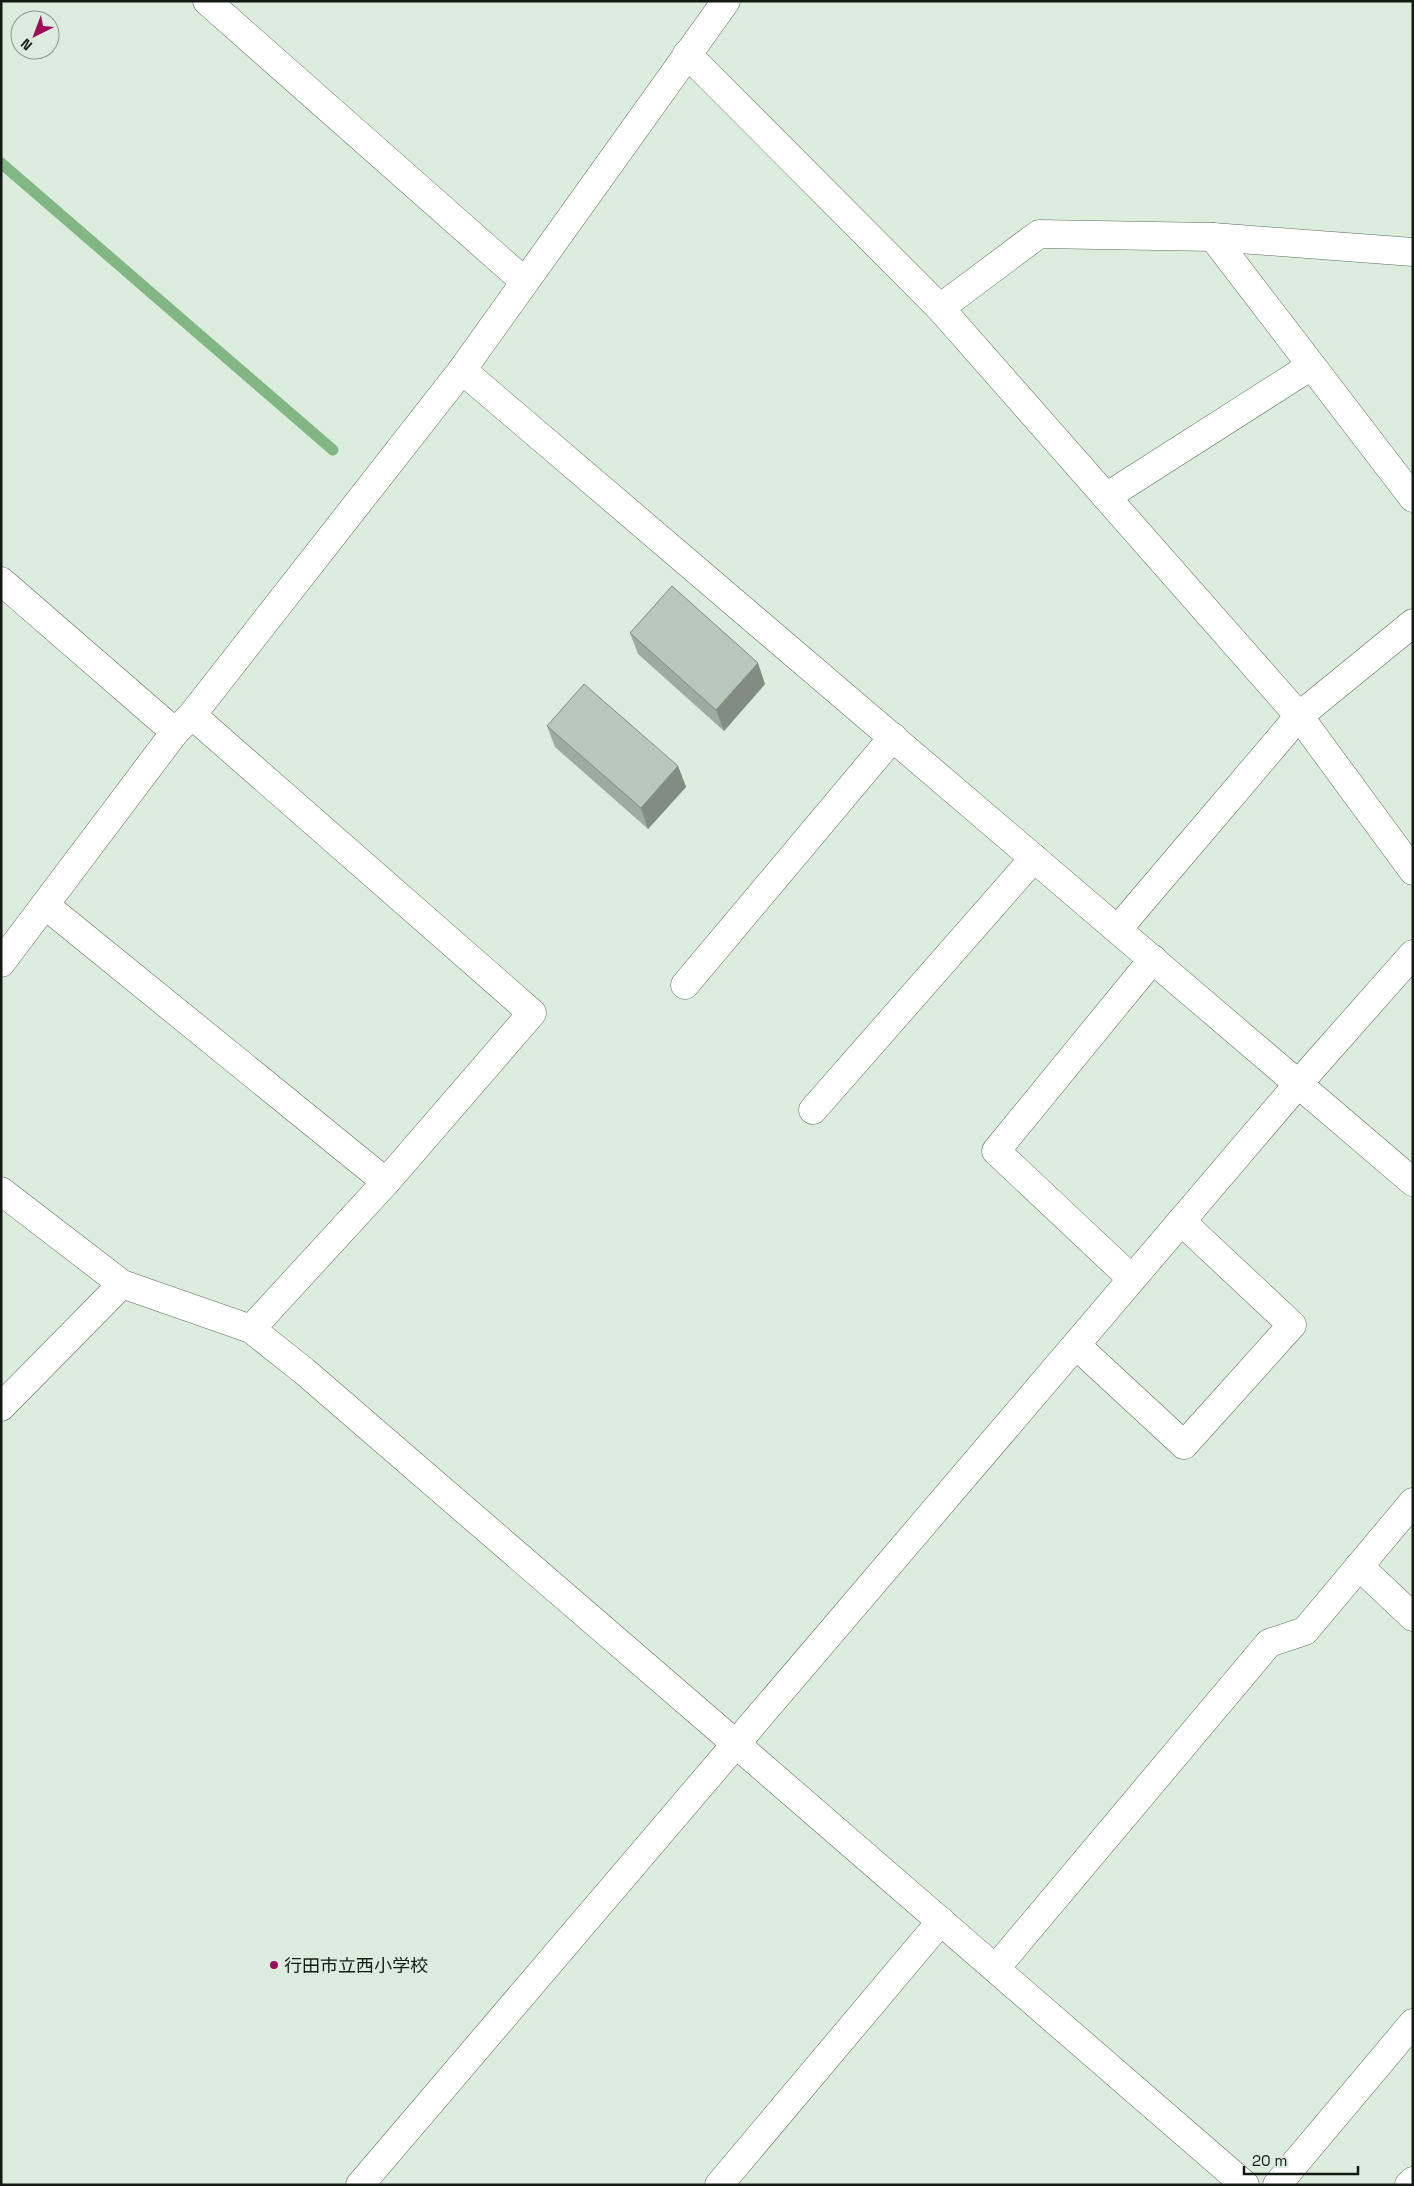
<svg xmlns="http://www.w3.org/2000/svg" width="1414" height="2186" font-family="'Space Grotesk','Noto Sans JP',sans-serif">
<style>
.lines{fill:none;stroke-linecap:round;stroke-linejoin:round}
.stream{stroke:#82b785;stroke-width:11}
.minor-casing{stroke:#5e6c5f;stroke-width:29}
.tertiary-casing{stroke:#5e6c5f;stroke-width:29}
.minor{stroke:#fff;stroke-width:28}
.tertiary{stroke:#fff;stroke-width:28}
.wall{fill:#9eac9f}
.shaded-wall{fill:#818c82}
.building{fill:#b8c8b9;stroke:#818c82}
.poi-dot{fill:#9d0d5a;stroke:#dcecdd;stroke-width:2}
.labels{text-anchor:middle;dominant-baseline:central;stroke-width:4;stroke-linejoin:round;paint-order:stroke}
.poi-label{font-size:18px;fill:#131913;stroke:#dcecdd;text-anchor:start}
</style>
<rect width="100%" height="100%" fill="#dcecdd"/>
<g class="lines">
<path class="stream" d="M 1,163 L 333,450"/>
<g class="minor-casing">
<g id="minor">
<path d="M 207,1 L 525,282"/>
<path d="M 687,54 L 940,308 L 1299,716 L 1413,871"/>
<path d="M 1213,237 L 1413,498"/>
<path d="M 940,308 L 1039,234 L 1213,237 L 1413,252"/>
<path d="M 462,370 L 1413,1182"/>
<path d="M 1106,497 L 1311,366"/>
<path d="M 192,715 L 532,1013 L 386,1182 L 251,1329"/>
<path d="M 45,905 L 386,1182"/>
<path d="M 1118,929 L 1299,716 L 1413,623"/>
<path d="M 685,985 L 893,737"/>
<path d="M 813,1110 L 1034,858"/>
<path d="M 1132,1279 L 996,1151 L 1153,959"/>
<path d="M 1076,1345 L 1184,1445 L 1292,1325 L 1181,1221"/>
<path d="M 1,1407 L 122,1284"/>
<path d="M 1359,1566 L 1413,1617"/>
<path d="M 736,1744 L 1245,2185"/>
<path d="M 996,1968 L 1269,1643 L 1305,1631 L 1413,1502"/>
<path d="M 719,2185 L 941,1921"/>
<path d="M 1277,2185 L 1413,2023"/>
<path d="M 1409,2185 L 1413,2181"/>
</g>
</g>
<g class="tertiary-casing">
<g id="tertiary">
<path d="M 1,581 L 175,732"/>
<path d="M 1,963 L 175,732 L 192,715 L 462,370 L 726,1"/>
<path d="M 1,1191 L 122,1284 L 251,1329 L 304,1371 L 736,1744"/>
<path d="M 360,2185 L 1299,1083 L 1413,954"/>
</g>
</g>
<use href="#minor" class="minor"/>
<use href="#tertiary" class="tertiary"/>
</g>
<g class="wall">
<path d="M 630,633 L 765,684 L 724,731 L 638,654 Z"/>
<path d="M 547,726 L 678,766 L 686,787 L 648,829 L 555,747 Z"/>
</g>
<g class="shaded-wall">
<path d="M 758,663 L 765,684 L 724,731 L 716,710 Z"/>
<path d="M 678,766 L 686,787 L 648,829 L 641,808 Z"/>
</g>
<g class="building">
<path d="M 672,586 L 758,663 L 716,710 L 630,633 Z"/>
<path d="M 584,684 L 678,766 L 641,808 L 547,726 Z"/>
</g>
<circle class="poi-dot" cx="274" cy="1965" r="5"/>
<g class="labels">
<g class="poi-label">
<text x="284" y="1965">行田市立西小学校</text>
</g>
</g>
<rect width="1414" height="2186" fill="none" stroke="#131913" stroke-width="5"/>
<g transform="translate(35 35) rotate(222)"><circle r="24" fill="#dcecdd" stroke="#8c988c"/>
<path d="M0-4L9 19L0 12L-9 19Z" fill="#9d0d5a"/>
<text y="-8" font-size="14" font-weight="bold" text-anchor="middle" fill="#131913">N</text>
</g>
<path d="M1244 2166v8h114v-8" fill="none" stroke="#131913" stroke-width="2.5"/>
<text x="1252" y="2166" font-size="15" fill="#131913" stroke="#dcecdd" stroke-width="4" paint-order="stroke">20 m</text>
</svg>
